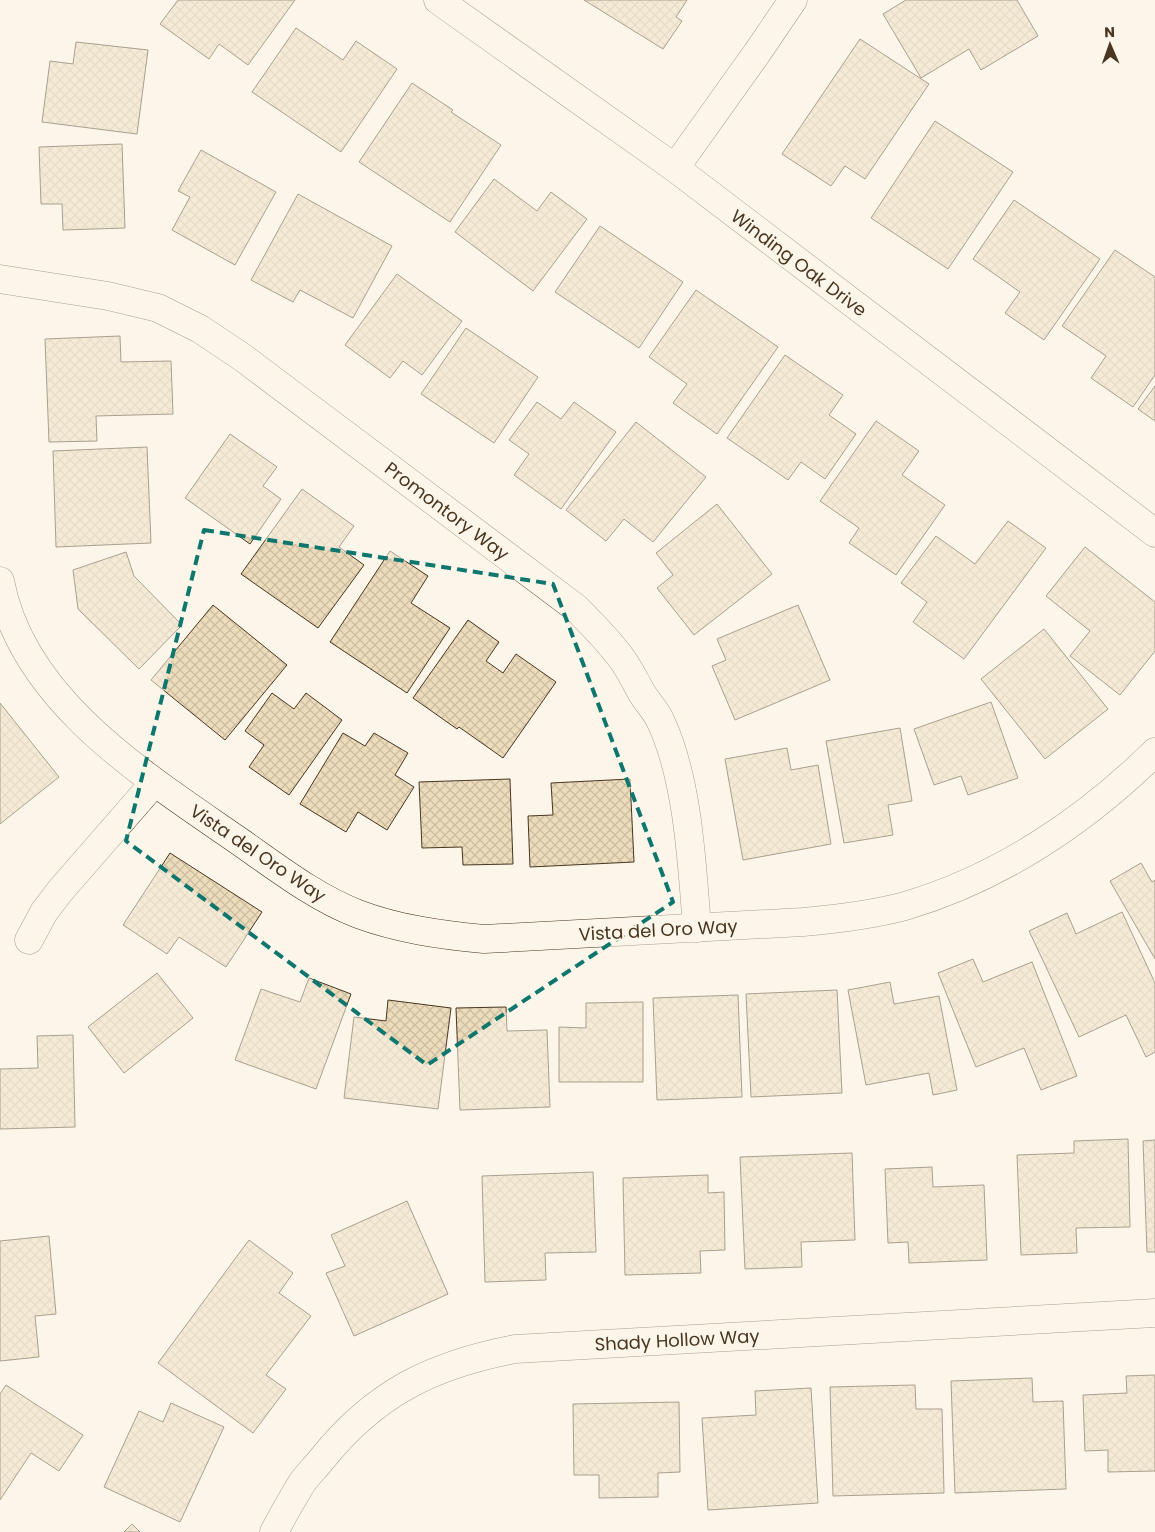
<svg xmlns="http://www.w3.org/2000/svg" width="1155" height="1532" font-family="Poppins,sans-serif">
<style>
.building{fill:url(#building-cross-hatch);stroke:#4a3520}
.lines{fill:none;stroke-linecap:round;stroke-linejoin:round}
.street-casing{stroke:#4a3520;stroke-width:29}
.secondary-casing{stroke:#4a3520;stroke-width:29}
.street{stroke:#fbf6e9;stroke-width:28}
.secondary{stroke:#fbf6e9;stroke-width:28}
.marked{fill:none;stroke:#0f766e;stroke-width:4;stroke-dasharray:10 6;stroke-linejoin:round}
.labels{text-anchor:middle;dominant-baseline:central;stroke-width:4;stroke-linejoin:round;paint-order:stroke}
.street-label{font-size:18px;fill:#4a3520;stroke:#fbf6e9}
</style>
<defs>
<pattern id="building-cross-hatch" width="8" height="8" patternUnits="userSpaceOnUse" patternTransform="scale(1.25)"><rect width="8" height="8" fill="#ecdcbc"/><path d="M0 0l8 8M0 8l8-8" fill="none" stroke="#ccbda1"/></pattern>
</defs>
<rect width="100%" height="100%" fill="#fbf6e9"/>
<g class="building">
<path d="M 178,0 L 295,0 L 248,65 L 219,44 L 209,59 L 160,24 Z"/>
<path d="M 584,0 L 687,0 L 676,17 L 682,21 L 663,49 Z"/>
<path d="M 906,0 L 1017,0 L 1038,36 L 981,70 L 969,49 L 921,78 L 883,14 Z"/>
<path d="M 296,28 L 343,60 L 356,41 L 397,69 L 341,152 L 252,92 Z"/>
<path d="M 860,39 L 929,84 L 865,179 L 845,166 L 831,186 L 782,154 Z"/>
<path d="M 76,42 L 148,50 L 137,134 L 42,122 L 50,61 L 73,64 Z"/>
<path d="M 412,83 L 453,110 L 451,112 L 501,145 L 450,222 L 359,162 Z"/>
<path d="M 935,121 L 1013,172 L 948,269 L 871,218 Z"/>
<path d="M 122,144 L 125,228 L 63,230 L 62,204 L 41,204 L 39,147 Z"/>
<path d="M 201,150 L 276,192 L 235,265 L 172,230 L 190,197 L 178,191 Z"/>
<path d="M 494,179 L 537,211 L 551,192 L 587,219 L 533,291 L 455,232 Z"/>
<path d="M 298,194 L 392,246 L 353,318 L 300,290 L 293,302 L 251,280 Z"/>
<path d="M 1014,200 L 1100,259 L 1044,340 L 1005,313 L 1020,292 L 973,259 Z"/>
<path d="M 600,226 L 683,282 L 639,348 L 555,292 Z"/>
<path d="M 1115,250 L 1155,277 L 1155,375 L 1133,407 L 1091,378 L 1106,356 L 1062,326 Z"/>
<path d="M 397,274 L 462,321 L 422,375 L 403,361 L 390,378 L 345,345 Z"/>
<path d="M 696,290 L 778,347 L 717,434 L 673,403 L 687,384 L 649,357 Z"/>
<path d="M 466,328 L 538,377 L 494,443 L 421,394 Z"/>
<path d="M 120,336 L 121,362 L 171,361 L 173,414 L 96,416 L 97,441 L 49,442 L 45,339 Z"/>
<path d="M 785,355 L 843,395 L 829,415 L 856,434 L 825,479 L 801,462 L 788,480 L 727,438 Z"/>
<path d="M 1155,386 L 1155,421 L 1138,409 Z"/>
<path d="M 537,402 L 561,419 L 574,402 L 616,432 L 561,509 L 514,475 L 529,454 L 509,440 Z"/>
<path d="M 876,421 L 919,451 L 902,475 L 945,505 L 896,575 L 849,543 L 859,528 L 820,501 Z"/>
<path d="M 636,422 L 706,477 L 653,542 L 624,519 L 606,541 L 566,510 Z"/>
<path d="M 230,434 L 277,467 L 263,486 L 281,499 L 250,544 L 185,498 Z"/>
<path d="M 147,447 L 151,543 L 56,547 L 53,451 Z"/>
<path d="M 302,489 L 354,526 L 339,547 L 364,565 L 318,628 L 241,574 Z"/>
<path d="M 717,504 L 772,574 L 694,635 L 657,588 L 673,575 L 656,553 Z"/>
<path d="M 1008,521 L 1046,548 L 964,659 L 913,622 L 927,602 L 901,583 L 936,536 L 975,564 Z"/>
<path d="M 1085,547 L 1155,602 L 1155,651 L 1120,695 L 1070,656 L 1090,631 L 1046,596 Z"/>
<path d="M 390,551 L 428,576 L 411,603 L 450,628 L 407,693 L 330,642 Z"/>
<path d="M 126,552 L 134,576 L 182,625 L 139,669 L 78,609 L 73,570 Z"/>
<path d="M 213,605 L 287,665 L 225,740 L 151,680 Z"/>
<path d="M 798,605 L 830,680 L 735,720 L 712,666 L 726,660 L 717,639 Z"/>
<path d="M 468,620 L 499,642 L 486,661 L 503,673 L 516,654 L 556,682 L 503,758 L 459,727 L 457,729 L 413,698 Z"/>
<path d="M 1044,629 L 1108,709 L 1045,759 L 981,679 Z"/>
<path d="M 272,693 L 294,709 L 306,693 L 342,720 L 289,795 L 249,767 L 264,745 L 245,731 Z"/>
<path d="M 991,702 L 1018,778 L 968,795 L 961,776 L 934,785 L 914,729 Z"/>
<path d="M 0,703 L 59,777 L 0,824 Z"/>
<path d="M 900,728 L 912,801 L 888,805 L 893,835 L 844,843 L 826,741 Z"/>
<path d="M 343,733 L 365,746 L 374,733 L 408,753 L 395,775 L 414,787 L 387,830 L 358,812 L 346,832 L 300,804 Z"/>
<path d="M 787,748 L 791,770 L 818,765 L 831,844 L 743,860 L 725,759 Z"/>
<path d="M 510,779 L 513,864 L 463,865 L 462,847 L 422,848 L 419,782 Z"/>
<path d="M 630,779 L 634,862 L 530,867 L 528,816 L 553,815 L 551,783 Z"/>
<path d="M 170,853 L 262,912 L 226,967 L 179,937 L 167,954 L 123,925 Z"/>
<path d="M 1141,863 L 1152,882 L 1155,880 L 1155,959 L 1110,881 Z"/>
<path d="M 1122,912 L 1155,983 L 1155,1052 L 1146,1057 L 1126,1015 L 1079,1037 L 1029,931 L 1067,913 L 1076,934 Z"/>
<path d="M 973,959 L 983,982 L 1032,962 L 1077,1076 L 1041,1090 L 1024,1048 L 976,1067 L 938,973 Z"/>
<path d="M 157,973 L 193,1018 L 124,1073 L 88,1027 Z"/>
<path d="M 309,978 L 351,994 L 316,1089 L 235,1060 L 261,989 L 300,1002 Z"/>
<path d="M 890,982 L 894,1004 L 939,996 L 957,1090 L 933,1095 L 929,1073 L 866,1085 L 848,990 Z"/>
<path d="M 837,990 L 842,1093 L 751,1097 L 746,994 Z"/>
<path d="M 738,995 L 742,1097 L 657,1100 L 653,998 Z"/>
<path d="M 388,1000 L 451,1008 L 438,1109 L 344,1098 L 354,1017 L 386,1021 Z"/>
<path d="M 643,1002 L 643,1082 L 559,1082 L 559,1027 L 586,1028 L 586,1003 Z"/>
<path d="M 506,1007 L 507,1031 L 547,1030 L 550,1107 L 460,1110 L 456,1008 Z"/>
<path d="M 73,1035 L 75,1127 L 0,1129 L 0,1069 L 38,1068 L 37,1036 Z"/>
<path d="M 1128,1139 L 1130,1227 L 1076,1228 L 1077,1253 L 1021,1255 L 1017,1155 L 1074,1153 L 1074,1141 Z"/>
<path d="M 1155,1140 L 1155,1252 L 1147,1252 L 1143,1141 Z"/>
<path d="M 852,1153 L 855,1240 L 801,1242 L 802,1267 L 745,1269 L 740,1157 Z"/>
<path d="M 932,1167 L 933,1187 L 984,1185 L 987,1260 L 909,1263 L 908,1242 L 888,1243 L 885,1169 Z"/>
<path d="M 593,1172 L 596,1252 L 545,1253 L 546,1280 L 485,1282 L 482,1176 Z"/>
<path d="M 708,1175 L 708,1193 L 724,1192 L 725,1250 L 700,1251 L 701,1273 L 625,1275 L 623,1178 Z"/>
<path d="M 407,1201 L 448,1294 L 354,1336 L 326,1273 L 345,1266 L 331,1235 Z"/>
<path d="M 49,1236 L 56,1314 L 35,1316 L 39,1357 L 0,1361 L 0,1241 Z"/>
<path d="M 249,1240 L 293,1273 L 279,1293 L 311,1316 L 266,1375 L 286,1389 L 253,1433 L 158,1363 Z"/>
<path d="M 1155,1375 L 1155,1471 L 1108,1472 L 1108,1450 L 1085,1451 L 1083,1395 L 1127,1393 L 1126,1376 Z"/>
<path d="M 1032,1378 L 1033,1402 L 1063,1401 L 1066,1489 L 955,1493 L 951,1381 Z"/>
<path d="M 6,1385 L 83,1435 L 59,1471 L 31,1453 L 0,1500 L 0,1394 Z"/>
<path d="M 915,1385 L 916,1409 L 942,1409 L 944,1493 L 833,1496 L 830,1387 Z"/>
<path d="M 811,1388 L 818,1503 L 708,1510 L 702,1418 L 756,1415 L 755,1391 Z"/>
<path d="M 679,1402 L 680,1472 L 658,1473 L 658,1497 L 599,1498 L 599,1475 L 574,1475 L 573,1404 Z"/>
<path d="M 171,1403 L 224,1427 L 180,1522 L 104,1487 L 139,1411 L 163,1422 Z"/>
<path d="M 132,1524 L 140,1532 L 124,1532 Z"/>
</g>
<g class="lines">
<g class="street-casing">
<g id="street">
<path d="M 675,168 L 757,53 L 793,0"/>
<path d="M 0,279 L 108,296 L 158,308 L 200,329 L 242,357 L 576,608 C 592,624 608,640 622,659 C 630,670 636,683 643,695 C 648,703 656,711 660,720 C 688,778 692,864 697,928"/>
<path d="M 0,581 C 22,700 144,775 236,839 C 275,866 314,897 358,914 C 398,929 441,935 484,939 L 803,922 C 837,919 872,915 905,906 C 1000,878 1085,821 1155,752"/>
<path d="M 29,940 L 44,912 L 60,891 L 154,783"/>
<path d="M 274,1532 C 282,1517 291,1501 300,1486 C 306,1476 315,1468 322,1459 C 375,1393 432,1365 515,1349 L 1155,1313"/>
</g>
</g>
<g class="secondary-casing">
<path id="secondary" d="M 438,0 L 675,168 L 1155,533"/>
</g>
<use href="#street" class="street"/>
<use href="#secondary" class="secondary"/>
</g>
<path d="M0 0H1155V1532H0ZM 204,530 L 553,584 L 673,902 L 427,1065 L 126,841 Z" fill="#fbf6e9" fill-opacity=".55" fill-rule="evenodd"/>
<path class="marked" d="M 204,530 L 553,584 L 673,902 L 427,1065 L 126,841 Z"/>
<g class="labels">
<g class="street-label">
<text transform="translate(799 263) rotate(37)">Winding Oak Drive</text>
<text transform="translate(447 511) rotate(37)">Promontory Way</text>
<text transform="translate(258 853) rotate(34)">Vista del Oro Way</text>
<text transform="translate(658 930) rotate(-3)">Vista del Oro Way</text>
<text transform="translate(677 1340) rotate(-3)">Shady Hollow Way</text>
</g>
</g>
<g transform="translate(1110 45) rotate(358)" stroke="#fbf6e9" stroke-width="4" paint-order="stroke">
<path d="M0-4L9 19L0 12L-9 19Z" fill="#4a3520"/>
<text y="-8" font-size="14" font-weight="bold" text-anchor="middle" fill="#4a3520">N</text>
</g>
</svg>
